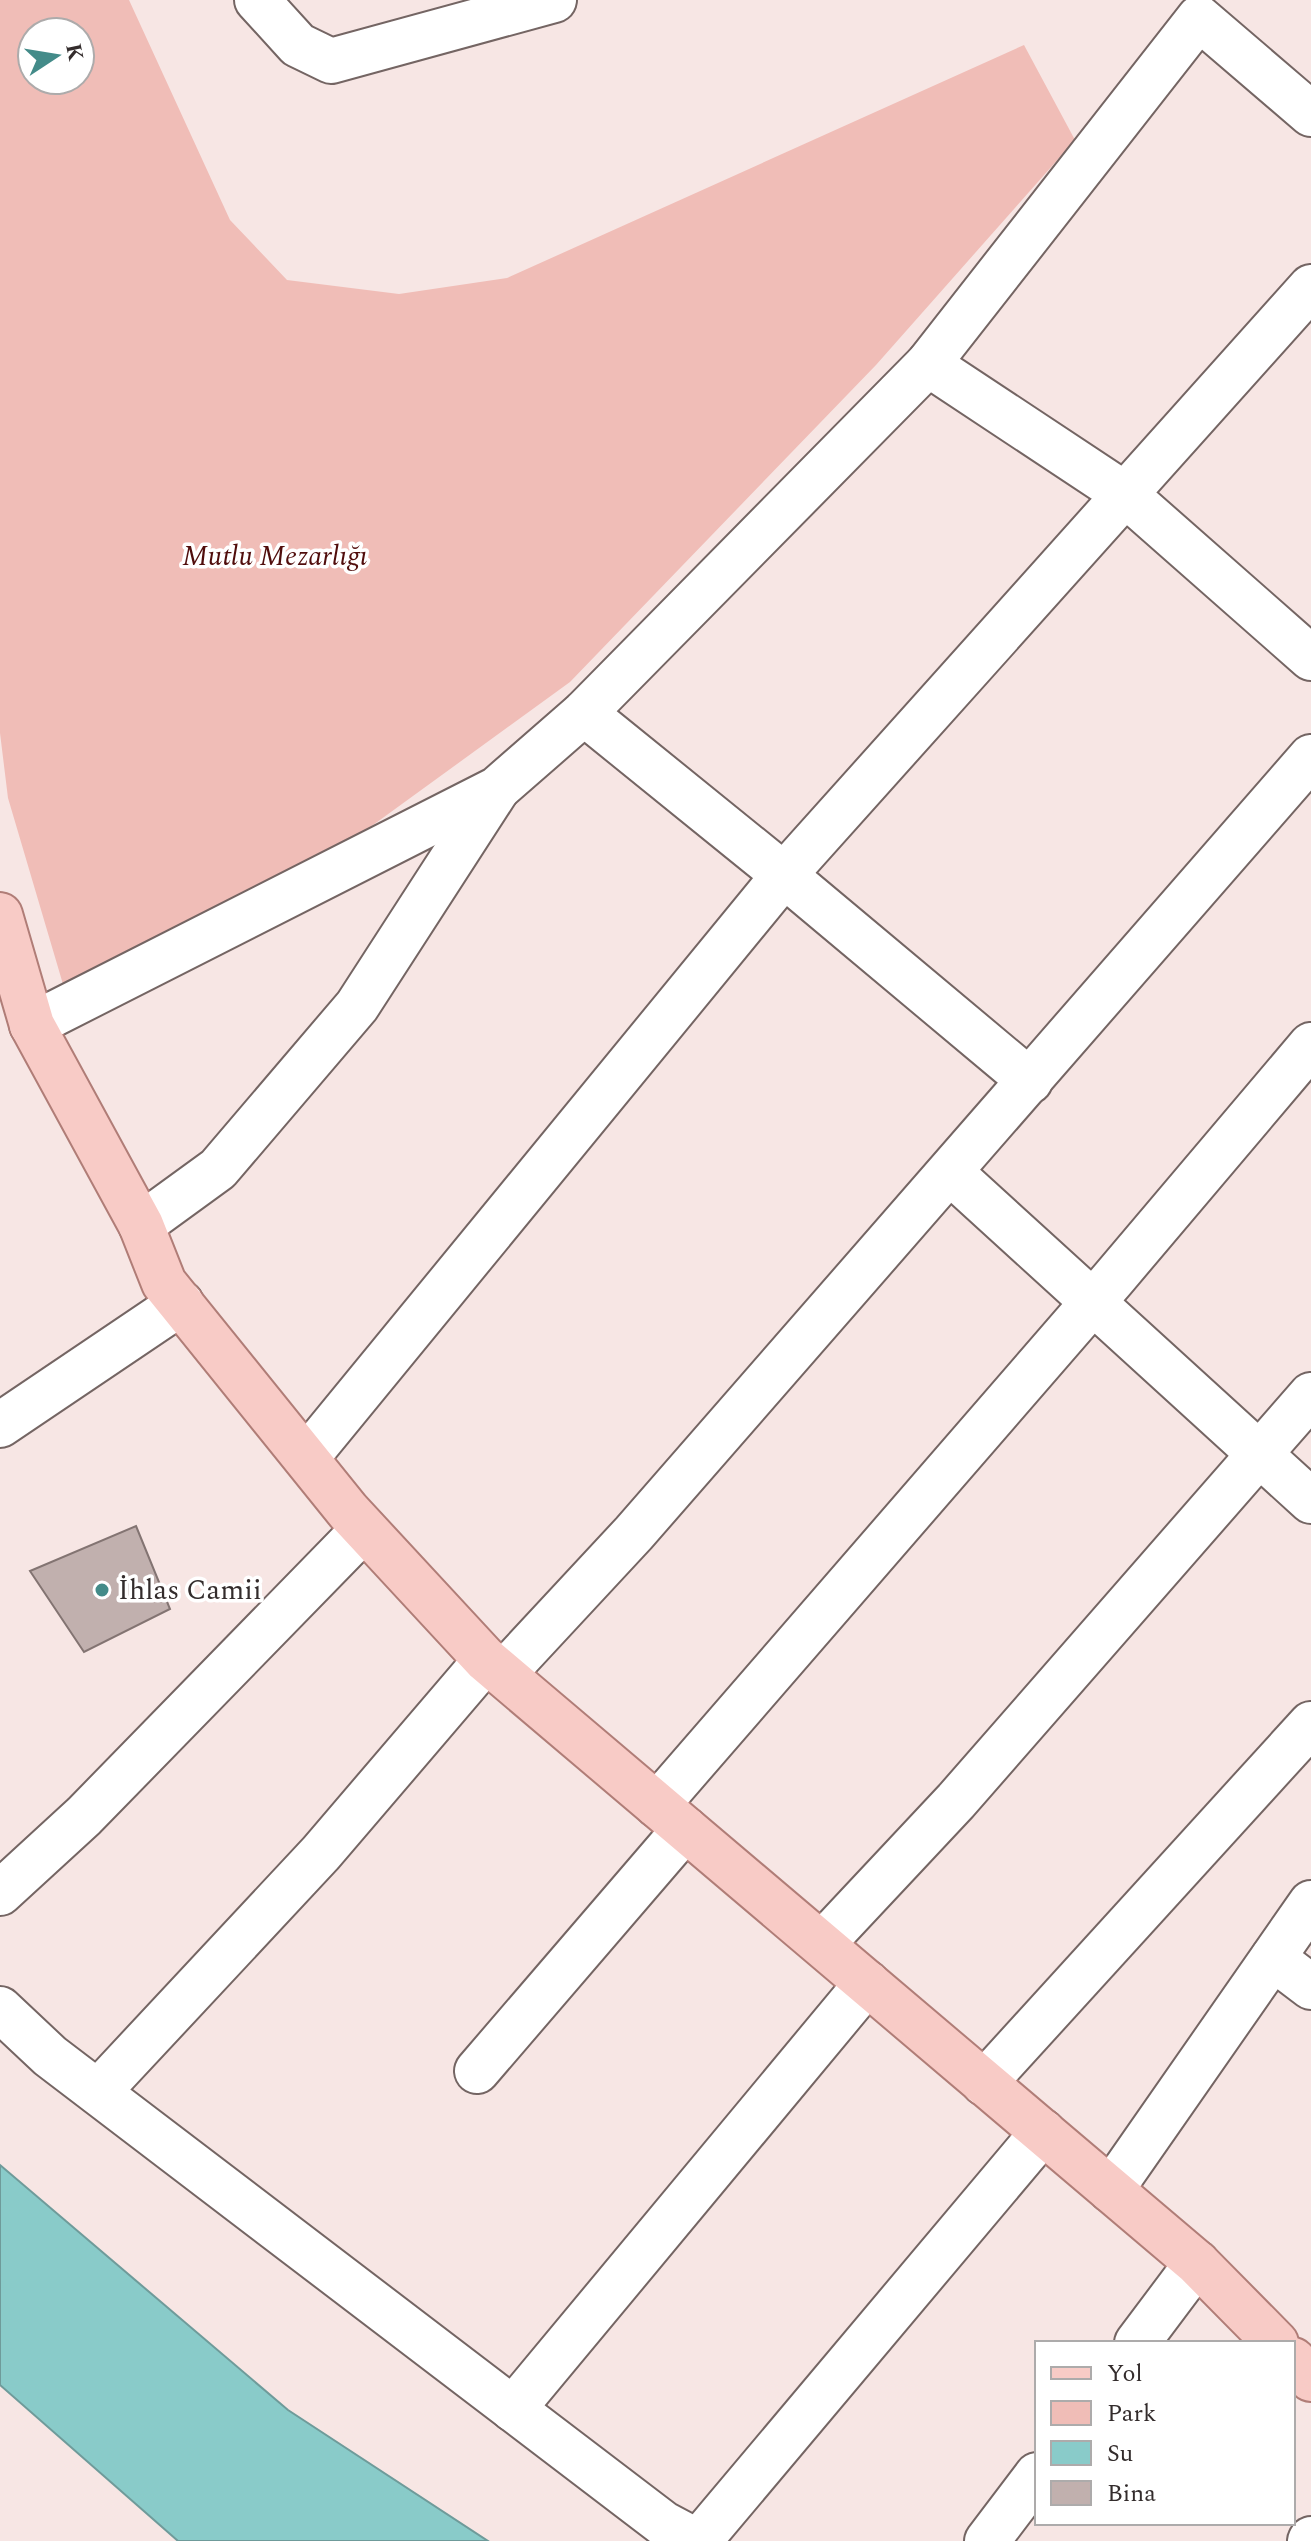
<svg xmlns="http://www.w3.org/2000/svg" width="1311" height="2541" font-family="Spectral,serif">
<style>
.green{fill:#f0bdb7;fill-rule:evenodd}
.water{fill:#89cbc9;stroke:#6f9b9a;stroke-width:2}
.building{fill:#c1b0ae;stroke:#837472;stroke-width:2}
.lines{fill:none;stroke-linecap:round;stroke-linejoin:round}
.minor-casing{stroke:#746563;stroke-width:48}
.major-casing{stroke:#b07d77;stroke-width:48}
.minor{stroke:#fff;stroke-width:44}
.major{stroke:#f8cbc6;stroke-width:44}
.poi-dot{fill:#438b89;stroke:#fff;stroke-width:3}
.labels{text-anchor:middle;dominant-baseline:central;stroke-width:7;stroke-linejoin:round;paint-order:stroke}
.park-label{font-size:28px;font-style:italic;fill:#500d0c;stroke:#fff}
.poi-label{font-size:28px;fill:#332c2c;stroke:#fff;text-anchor:start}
</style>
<rect width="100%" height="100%" fill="#f7e6e4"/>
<path class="green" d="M 0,0 L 129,0 L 230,220 L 287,280 L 399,294 L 507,278 L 1024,45 L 1075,140 L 876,365 L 570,682 L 351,841 L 65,991 L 8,798 L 0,733 ZM 32,32 L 80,32 L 80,80 L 32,80 Z"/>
<path class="water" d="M 0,2165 L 288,2410 L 488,2541 L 178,2541 L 0,2385 Z"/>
<path class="building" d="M 136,1526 L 170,1609 L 84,1652 L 30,1571 Z"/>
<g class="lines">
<g class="minor-casing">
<g id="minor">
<path d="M 257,0 L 298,45 L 331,61 L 554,0"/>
<path d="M 928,364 L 1126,495 L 1311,658"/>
<path d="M 584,713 L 784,875 L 1030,1081"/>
<path d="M 32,1025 L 497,789 L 584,713 L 928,364 L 1199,18 L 1311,114"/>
<path d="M 950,1172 L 1311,1501"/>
<path d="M 141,1225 L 218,1169 L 357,1006 L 496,791"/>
<path d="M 0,1425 L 181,1303"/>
<path d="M 306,1458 L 784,875 L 1311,287"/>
<path d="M 503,1674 L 634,1533 L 1311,757"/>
<path d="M 657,1805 L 1113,1279 L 1311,1045"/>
<path d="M 0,1893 L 84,1816 L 364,1529"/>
<path d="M 822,1944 L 956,1801 L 1311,1395"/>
<path d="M 1273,1958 L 1311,1987"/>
<path d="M 0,2009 L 50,2056 L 664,2524 L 696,2541"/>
<path d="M 477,2071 L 685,1829"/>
<path d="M 984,2083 L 1311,1724"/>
<path d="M 98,2092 L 321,1853 L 486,1660"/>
<path d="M 1111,2190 L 1311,1903"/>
<path d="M 1137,2343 L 1197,2263"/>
<path d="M 513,2409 L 867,1983"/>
<path d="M 699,2541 L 1043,2132"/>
<path d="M 987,2541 L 1037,2475"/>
<path d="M 1310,2541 L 1311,2539"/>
</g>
</g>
<g class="major-casing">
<g id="major">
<path d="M 0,915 L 32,1025 L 141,1225 L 164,1283 L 348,1511 L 486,1660 L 1197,2263 L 1276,2343"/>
<path d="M 1293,2360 L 1311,2379"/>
</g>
</g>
<use href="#minor" class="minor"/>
<use href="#major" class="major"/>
</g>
<circle class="poi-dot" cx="102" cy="1590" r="8"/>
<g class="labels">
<g class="park-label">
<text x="275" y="556">Mutlu Mezarlığı</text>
</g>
<g class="poi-label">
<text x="118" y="1590">İhlas Camii</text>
</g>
</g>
<rect x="1035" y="2341" width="260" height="184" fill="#ffffff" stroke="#adabab" stroke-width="2"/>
<rect x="1051" y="2367" width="40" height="12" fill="#f8cbc6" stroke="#adabab" stroke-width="2"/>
<text x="1107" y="2381" font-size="24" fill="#332c2c">Yol</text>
<rect x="1051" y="2401" width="40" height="24" fill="#f0bdb7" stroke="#adabab" stroke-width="2"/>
<text x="1107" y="2421" font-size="24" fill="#332c2c">Park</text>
<rect x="1051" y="2441" width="40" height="24" fill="#89cbc9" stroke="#adabab" stroke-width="2"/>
<text x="1107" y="2461" font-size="24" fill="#332c2c">Su</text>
<rect x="1051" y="2481" width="40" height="24" fill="#c1b0ae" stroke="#adabab" stroke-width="2"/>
<text x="1107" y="2501" font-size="24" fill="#332c2c">Bina</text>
<g transform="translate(56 56) rotate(78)"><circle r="38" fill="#ffffff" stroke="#adabab" stroke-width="2"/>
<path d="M0-6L14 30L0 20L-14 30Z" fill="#438b89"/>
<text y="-12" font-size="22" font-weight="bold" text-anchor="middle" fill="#332c2c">K</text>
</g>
</svg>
